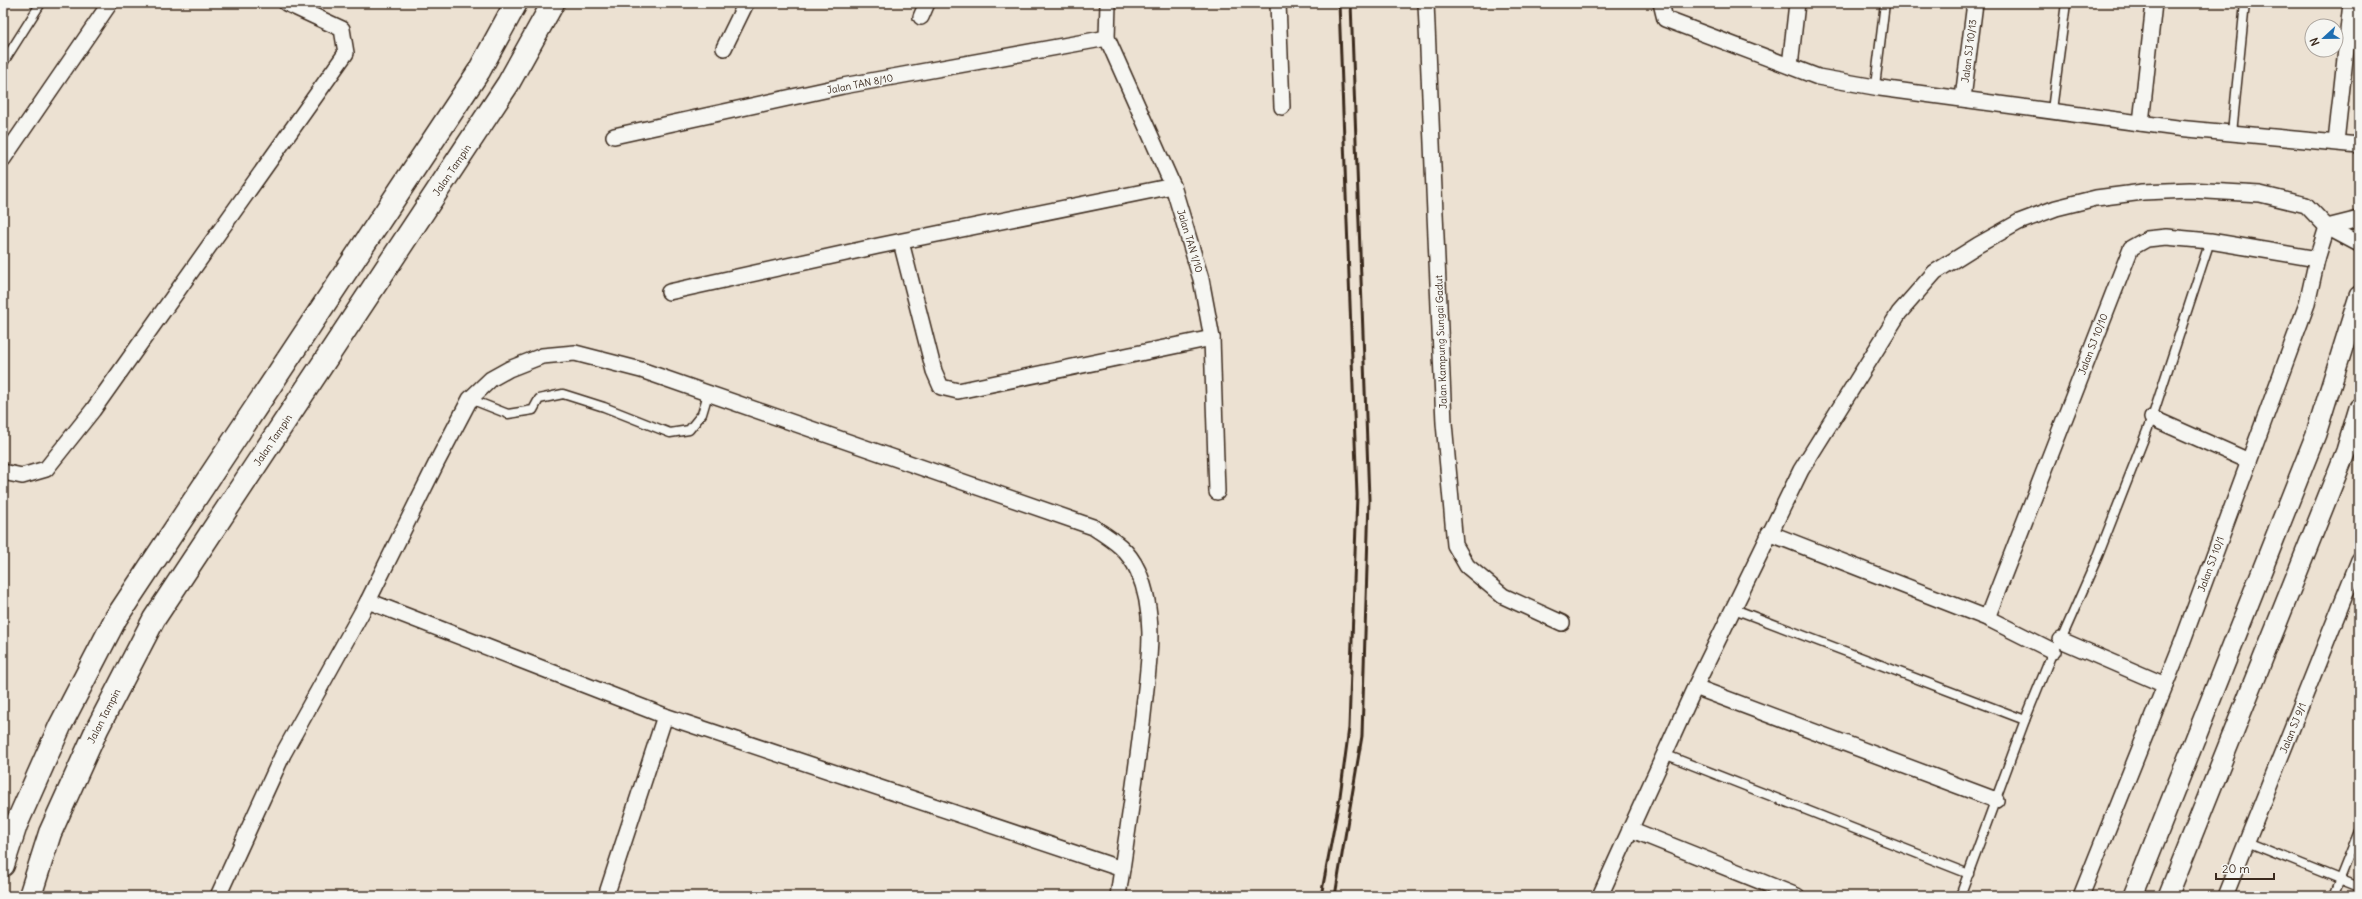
<svg xmlns="http://www.w3.org/2000/svg" width="2362" height="899" font-family="Delius,sans-serif">
<style>
.lines{fill:none;stroke-linecap:round;stroke-linejoin:round}
.service-casing{stroke:#3b2a1e;stroke-width:11}
.minor-casing{stroke:#3b2a1e;stroke-width:18}
.tertiary-casing{stroke:#3b2a1e;stroke-width:22}
.trunk-casing{stroke:#3b2a1e;stroke-width:25}
.service{stroke:#f6f6f2;stroke-width:8}
.minor{stroke:#f6f6f2;stroke-width:15}
.tertiary{stroke:#f6f6f2;stroke-width:19}
.trunk{stroke:#f6f6f2;stroke-width:22}
.rail{stroke:#3b2a1e;stroke-width:3}
.labels{text-anchor:middle;dominant-baseline:central;stroke-width:3;stroke-linejoin:round;paint-order:stroke}
.street-label{font-size:10px;fill:#3b2a1e;stroke:#f6f6f2}
</style>
<rect width="100%" height="100%" fill="#ece1d2"/>
<filter id="ink" filterUnits="userSpaceOnUse"><feTurbulence type="fractalNoise" baseFrequency=".025" numOctaves="2"/><feDisplacementMap in="SourceGraphic" scale="8" xChannelSelector="R" yChannelSelector="G"/><feConvolveMatrix kernelMatrix="1 2 1 2 8 2 1 2 1" color-interpolation-filters="sRGB"/></filter>
<g filter="url(#ink)">
<g class="lines">
<g class="service-casing">
<g id="service">
<path d="M 3,63 L 41,3"/>
<path d="M 1875,86 L 1885,3"/>
<path d="M 2052,110 L 2066,3"/>
<path d="M 2232,133 L 2245,3"/>
<path d="M 470,399 L 508,414 L 533,410 L 539,399 L 563,394 L 604,407 L 670,433 L 689,430 L 702,414 L 708,394"/>
<path d="M 1734,609 L 2025,720"/>
<path d="M 1664,754 L 1969,874"/>
<path d="M 2247,842 L 2359,887"/>
<path d="M 1960,896 L 2025,720 L 2053,651 L 2061,640 L 2098,556 L 2152,418 L 2210,241"/>
<path d="M 2333,896 L 2359,831"/>
</g>
</g>
<g class="minor-casing">
<g id="minor">
<path d="M 1108,3 L 1107,38 L 1173,186 L 1201,279 L 1212,338 L 1217,492"/>
<path d="M 1278,3 L 1282,107"/>
<path d="M 1426,3 L 1444,423 L 1455,545 L 1467,566 L 1503,596 L 1562,623"/>
<path d="M 1661,3 L 1665,19 L 1818,77 L 1880,88 L 2177,128 L 2359,145"/>
<path d="M 921,17 L 927,3"/>
<path d="M 724,48 L 746,3"/>
<path d="M 1790,66 L 1797,3"/>
<path d="M 1963,98 L 1975,3"/>
<path d="M 2141,123 L 2154,3"/>
<path d="M 614,136 L 843,86 L 1107,38"/>
<path d="M 2336,142 L 2351,3"/>
<path d="M 3,159 L 110,3"/>
<path d="M 2327,227 L 2359,219"/>
<path d="M 901,242 L 934,371 L 941,387 L 958,391 L 1212,338"/>
<path d="M 669,292 L 878,246 L 1173,186"/>
<path d="M 2152,418 L 2249,461"/>
<path d="M 3,472 L 22,476 L 46,469 L 93,410 L 346,53 L 342,29 L 286,3"/>
<path d="M 1769,533 L 1987,618 L 2053,651"/>
<path d="M 368,601 L 665,716 L 1122,869"/>
<path d="M 1987,618 L 2131,248 L 2147,239 L 2166,237 L 2210,241 L 2317,259"/>
<path d="M 2061,640 L 2165,685"/>
<path d="M 1695,687 L 1996,800"/>
<path d="M 1630,829 L 1797,896"/>
<path d="M 218,896 L 283,754 L 368,601 L 437,462 L 470,399 L 491,379 L 509,369 L 542,356 L 575,353 L 641,370 L 1093,527 C 1113,540 1128,549 1138,571 C 1158,617 1148,667 1143,715 C 1136,776 1127,836 1118,896"/>
<path d="M 606,896 L 665,716"/>
<path d="M 1600,896 L 1695,687 L 1801,470 L 1899,313 L 1935,272 L 1978,245 L 2019,222 L 2056,208 L 2096,198 L 2143,192 L 2190,190 L 2260,194 L 2306,205 L 2327,227 L 2359,244"/>
<path d="M 2081,896 L 2182,643 L 2307,304 L 2317,259 L 2327,227"/>
<path d="M 2225,896 L 2359,560"/>
</g>
</g>
<g class="tertiary-casing">
<g id="tertiary">
<path d="M 2133,896 L 2316,434 L 2359,296"/>
<path d="M 2168,896 L 2346,451 L 2359,408"/>
</g>
</g>
<g class="trunk-casing">
<g id="trunk">
<path d="M 3,865 L 16,825 L 60,726 L 116,618 L 479,71 L 516,3"/>
<path d="M 30,896 L 50,833 L 97,729 L 154,619 L 508,84 L 553,3"/>
</g>
</g>
<use href="#service" class="service"/>
<use href="#minor" class="minor"/>
<use href="#tertiary" class="tertiary"/>
<use href="#trunk" class="trunk"/>
<g class="rail">
<path d="M 1321,896 L 1340,796 L 1349,728 L 1357,495 L 1339,3"/>
<path d="M 1335,896 L 1362,736 L 1369,499 L 1351,3"/>
</g>
</g>
</g>
<g class="labels">
<g class="street-label">
<text transform="translate(1969 51) rotate(-83)">Jalan SJ 10/13</text>
<text transform="translate(860 84) rotate(-11)">Jalan TAN 8/10</text>
<text transform="translate(452 170) rotate(-56)">Jalan Tampin</text>
<text transform="translate(1190 241) rotate(73)">Jalan TAN 1/10</text>
<text transform="translate(1441 342) rotate(-92)">Jalan Kampung Sungai Gadut</text>
<text transform="translate(2093 344) rotate(-69)">Jalan SJ 10/10</text>
<text transform="translate(273 440) rotate(-56)">Jalan Tampin</text>
<text transform="translate(2211 564) rotate(-70)">Jalan SJ 10/1</text>
<text transform="translate(104 716) rotate(-63)">Jalan Tampin</text>
<text transform="translate(2293 728) rotate(-68)">Jalan SJ 9/1</text>
</g>
</g>
<rect width="2362" height="899" fill="none" stroke="#f6f6f2" stroke-width="16"/>
<rect x="8" y="8" width="2346" height="883" fill="none" stroke="#3b2a1e" stroke-width="1.5" filter="url(#ink)"/>
<g transform="translate(2324 38) rotate(248)"><circle r="19" fill="#f6f6f2" stroke="#aba49d"/>
<path d="M0-3L7 15L0 10L-7 15Z" fill="#1f6fb2"/>
<text y="-6" font-size="11" font-weight="bold" text-anchor="middle" fill="#3b2a1e">N</text>
</g>
<path d="M2216 873v6h58v-6" fill="none" stroke="#3b2a1e" stroke-width="2"/>
<text x="2222" y="873" font-size="12" fill="#3b2a1e" stroke="#f6f6f2" stroke-width="3" paint-order="stroke">20 m</text>
</svg>
